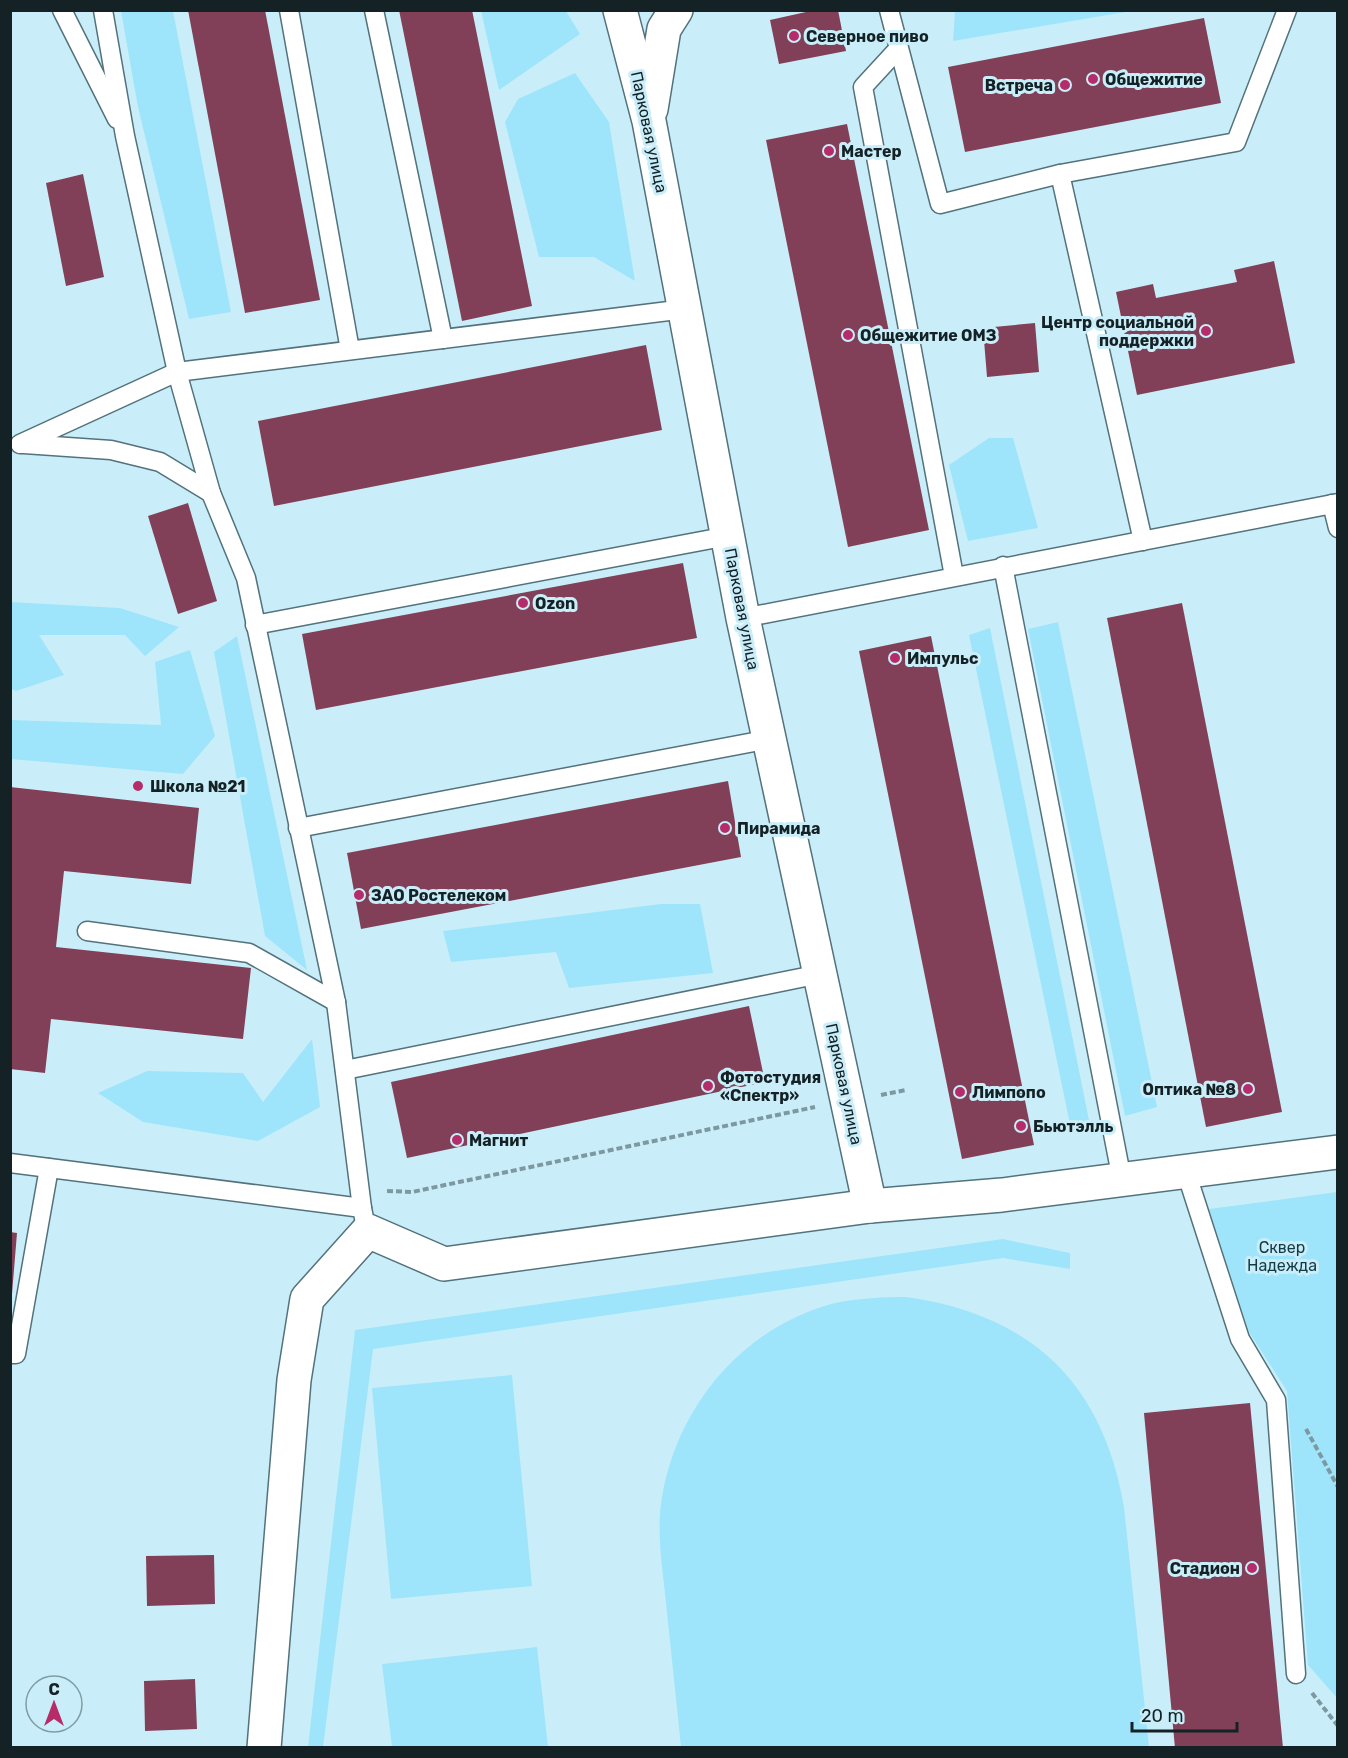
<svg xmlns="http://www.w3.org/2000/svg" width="1348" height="1758" font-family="Rubik,sans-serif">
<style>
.green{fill:#9ee5fb}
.building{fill:#814057}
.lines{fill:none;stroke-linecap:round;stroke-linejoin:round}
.service-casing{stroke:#52727c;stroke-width:21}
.minor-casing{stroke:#52727c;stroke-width:36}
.path{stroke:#7d98a0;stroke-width:4;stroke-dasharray:6 3;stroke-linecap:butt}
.service{stroke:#fff;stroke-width:18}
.minor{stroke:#fff;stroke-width:33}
.poi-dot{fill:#b62c69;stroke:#caeef9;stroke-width:2}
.labels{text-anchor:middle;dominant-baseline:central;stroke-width:6;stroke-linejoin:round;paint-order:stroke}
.poi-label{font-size:16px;font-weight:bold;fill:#142226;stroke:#caeef9;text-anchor:start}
.street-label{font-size:16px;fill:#142226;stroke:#caeef9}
.park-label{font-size:16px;fill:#113b46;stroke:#caeef9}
</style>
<rect width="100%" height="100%" fill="#caeef9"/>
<g class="green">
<path d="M 121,11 L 173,11 L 231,312 L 189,319 L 138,107 Z"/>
<path d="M 481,11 L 566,11 L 580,34 L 499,90 Z"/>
<path d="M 955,11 L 955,10 L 1131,11 L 953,41 Z"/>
<path d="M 575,73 L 609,122 L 635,281 L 594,257 L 539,257 L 505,122 L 518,99 Z"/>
<path d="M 989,438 L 1013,438 L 1038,528 L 968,541 L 949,465 Z"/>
<path d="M 10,602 L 120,608 L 179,627 L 145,656 L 125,635 L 39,635 L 64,675 L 16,691 L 11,689 Z"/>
<path d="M 1058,622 L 1157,1107 L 1125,1116 L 1028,629 Z"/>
<path d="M 990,628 L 1091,1130 L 1072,1134 L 969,635 Z"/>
<path d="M 237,636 L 307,970 L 265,936 L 214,652 Z"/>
<path d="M 190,650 L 215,736 L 183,774 L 11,759 L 11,720 L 161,725 L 155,662 Z"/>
<path d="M 661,904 L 700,904 L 713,973 L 569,988 L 556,952 L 451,962 L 443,931 Z"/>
<path d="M 312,1039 L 320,1107 L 258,1141 L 143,1122 L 98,1093 L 147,1071 L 243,1073 L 263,1102 Z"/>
<path d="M 1337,1192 L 1338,1192 L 1337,1698 L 1308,1665 L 1287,1391 L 1249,1332 L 1209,1209 Z"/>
<path d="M 1003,1239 L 1070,1253 L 1070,1269 L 1003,1258 L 373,1349 L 323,1747 L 308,1747 L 355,1330 Z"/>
<path d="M 907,1297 C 1032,1315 1103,1383 1124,1507 L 1149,1747 L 681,1747 C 676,1699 671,1651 666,1603 C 663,1573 658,1542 660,1512 C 670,1415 738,1328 835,1303 C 859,1298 883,1297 907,1297 Z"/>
<path d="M 512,1375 L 532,1586 L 391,1599 L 372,1388 Z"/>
<path d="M 537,1647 L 548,1747 L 392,1747 L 382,1664 Z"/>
</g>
<g class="building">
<path d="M 188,10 L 265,10 L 320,300 L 245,313 Z"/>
<path d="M 399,10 L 472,10 L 532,306 L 462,321 Z"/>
<path d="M 815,10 L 838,10 L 846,51 L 779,64 L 770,20 Z"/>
<path d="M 1204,18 L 1221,103 L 965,152 L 948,67 Z"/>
<path d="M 847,124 L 929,530 L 848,547 L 766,140 Z"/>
<path d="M 83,174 L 104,277 L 66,286 L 46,183 Z"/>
<path d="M 1274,261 L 1295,363 L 1137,395 L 1116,292 L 1153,284 L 1156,298 L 1237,282 L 1234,270 Z"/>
<path d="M 1035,323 L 1039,372 L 987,377 L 983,328 Z"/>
<path d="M 646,345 L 662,430 L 274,506 L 258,421 Z"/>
<path d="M 188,503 L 217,601 L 178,614 L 148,516 Z"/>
<path d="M 683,563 L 697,638 L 316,710 L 302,634 Z"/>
<path d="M 1182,603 L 1282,1112 L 1206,1127 L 1107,618 Z"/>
<path d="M 931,636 L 1034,1145 L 962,1159 L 859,651 Z"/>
<path d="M 728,781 L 741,857 L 361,929 L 347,853 Z"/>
<path d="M 10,787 L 199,808 L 191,884 L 64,871 L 56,947 L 251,968 L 243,1039 L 51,1019 L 45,1073 L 10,1069 Z"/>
<path d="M 749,1006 L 765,1082 L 407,1158 L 391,1082 Z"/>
<path d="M 10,1232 L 17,1233 L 12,1294 L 10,1294 Z"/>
<path d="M 1250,1403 L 1283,1748 L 1175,1748 L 1144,1413 Z"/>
<path d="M 214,1555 L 215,1604 L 147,1606 L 146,1556 Z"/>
<path d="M 195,1679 L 197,1729 L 145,1731 L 144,1681 Z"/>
</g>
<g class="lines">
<g class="service-casing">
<g id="service">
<path d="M 62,10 L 117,119"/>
<path d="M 103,10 L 125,136 L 177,372 L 211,493 L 246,578 L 336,1002 L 362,1208"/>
<path d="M 289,10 L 350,350"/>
<path d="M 374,10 L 443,339"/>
<path d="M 889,10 L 940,204 L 1060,174 L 1143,541"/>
<path d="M 898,49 L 863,87 L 954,576"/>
<path d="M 1060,174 L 1236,142 L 1287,10"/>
<path d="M 20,444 L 177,372 L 685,309"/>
<path d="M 24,444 L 111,450 L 160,462 L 211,493"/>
<path d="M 1332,504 L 1338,528"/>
<path d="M 1003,566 L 1122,1180"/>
<path d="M 743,618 L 1338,503"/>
<path d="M 255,625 L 728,536"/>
<path d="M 298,828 L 770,739"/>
<path d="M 87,931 L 249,953 L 336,1002"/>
<path d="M 345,1070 L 820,974"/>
<path d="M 10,1163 L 362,1208 L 364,1218"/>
<path d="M 1186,1172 L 1240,1339 L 1276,1400 L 1296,1674"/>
<path d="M 10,1354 L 16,1354 L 49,1168"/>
</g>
</g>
<g class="minor-casing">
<g id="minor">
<path d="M 620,10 L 649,121 L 743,618 L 870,1206"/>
<path d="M 651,109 L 664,29 L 676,10"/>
<path d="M 264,1748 L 294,1380 L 307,1299 L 368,1231 L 444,1264 L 870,1206 L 1002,1195 L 1338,1152"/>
</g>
</g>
<g class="path">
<path d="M 881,1095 L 906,1090"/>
<path d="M 387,1191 L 412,1192 L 815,1107"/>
<path d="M 1306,1429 L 1338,1487"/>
<path d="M 1312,1693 L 1338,1726"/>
</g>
<use href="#service" class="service"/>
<use href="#minor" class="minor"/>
</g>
<g class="poi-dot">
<circle cx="794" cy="36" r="6"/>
<circle cx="1093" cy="79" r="6"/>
<circle cx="1065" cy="85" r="6"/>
<circle cx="829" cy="151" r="6"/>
<circle cx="1206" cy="331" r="6"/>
<circle cx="848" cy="335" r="6"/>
<circle cx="523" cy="603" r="6"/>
<circle cx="895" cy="658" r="6"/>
<circle cx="138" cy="786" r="6"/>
<circle cx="725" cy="828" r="6"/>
<circle cx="359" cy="895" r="6"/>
<circle cx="708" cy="1086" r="6"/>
<circle cx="1248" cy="1089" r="6"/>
<circle cx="960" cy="1092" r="6"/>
<circle cx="1021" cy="1126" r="6"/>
<circle cx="457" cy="1140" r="6"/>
<circle cx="1252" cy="1568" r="6"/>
</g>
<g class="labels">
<g class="poi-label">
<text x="806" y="36">Северное пиво</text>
<text x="1105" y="79">Общежитие</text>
<text x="1053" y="85" text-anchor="end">Встреча</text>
<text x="841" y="151">Мастер</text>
<text x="1194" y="322" text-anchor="end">Центр социальной<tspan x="1194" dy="18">поддержки</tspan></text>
<text x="860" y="335">Общежитие ОМЗ</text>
<text x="535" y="603">Ozon</text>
<text x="907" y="658">Импульс</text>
<text x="150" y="786">Школа №21</text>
<text x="737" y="828">Пирамида</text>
<text x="371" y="895">ЗАО Ростелеком</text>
<text x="720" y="1077">Фотостудия<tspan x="720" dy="18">«Спектр»</tspan></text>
<text x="1236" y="1089" text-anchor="end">Оптика №8</text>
<text x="972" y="1092">Лимпопо</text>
<text x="1033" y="1126">Бьютэлль</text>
<text x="469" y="1140">Магнит</text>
<text x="1240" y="1568" text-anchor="end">Стадион</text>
</g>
<g class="street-label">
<text transform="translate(649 132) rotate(78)">Парковая улица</text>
<text transform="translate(742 609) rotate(79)">Парковая улица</text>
<text transform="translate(844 1084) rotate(78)">Парковая улица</text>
</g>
<g class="park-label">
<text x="1282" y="1247">Сквер<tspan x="1282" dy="18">Надежда</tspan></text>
</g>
</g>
<rect width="1348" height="1758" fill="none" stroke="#142226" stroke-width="24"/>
<g transform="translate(54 1704)"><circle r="28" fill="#caeef9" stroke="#819ca5" stroke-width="1.5"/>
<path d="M0-4.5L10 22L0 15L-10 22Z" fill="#b62c69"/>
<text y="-9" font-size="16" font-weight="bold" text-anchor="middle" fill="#142226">С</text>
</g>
<path d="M1132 1722v9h105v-9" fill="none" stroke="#142226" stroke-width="3"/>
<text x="1141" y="1722" font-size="18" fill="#142226" stroke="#caeef9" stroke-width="4.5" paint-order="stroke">20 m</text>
</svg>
